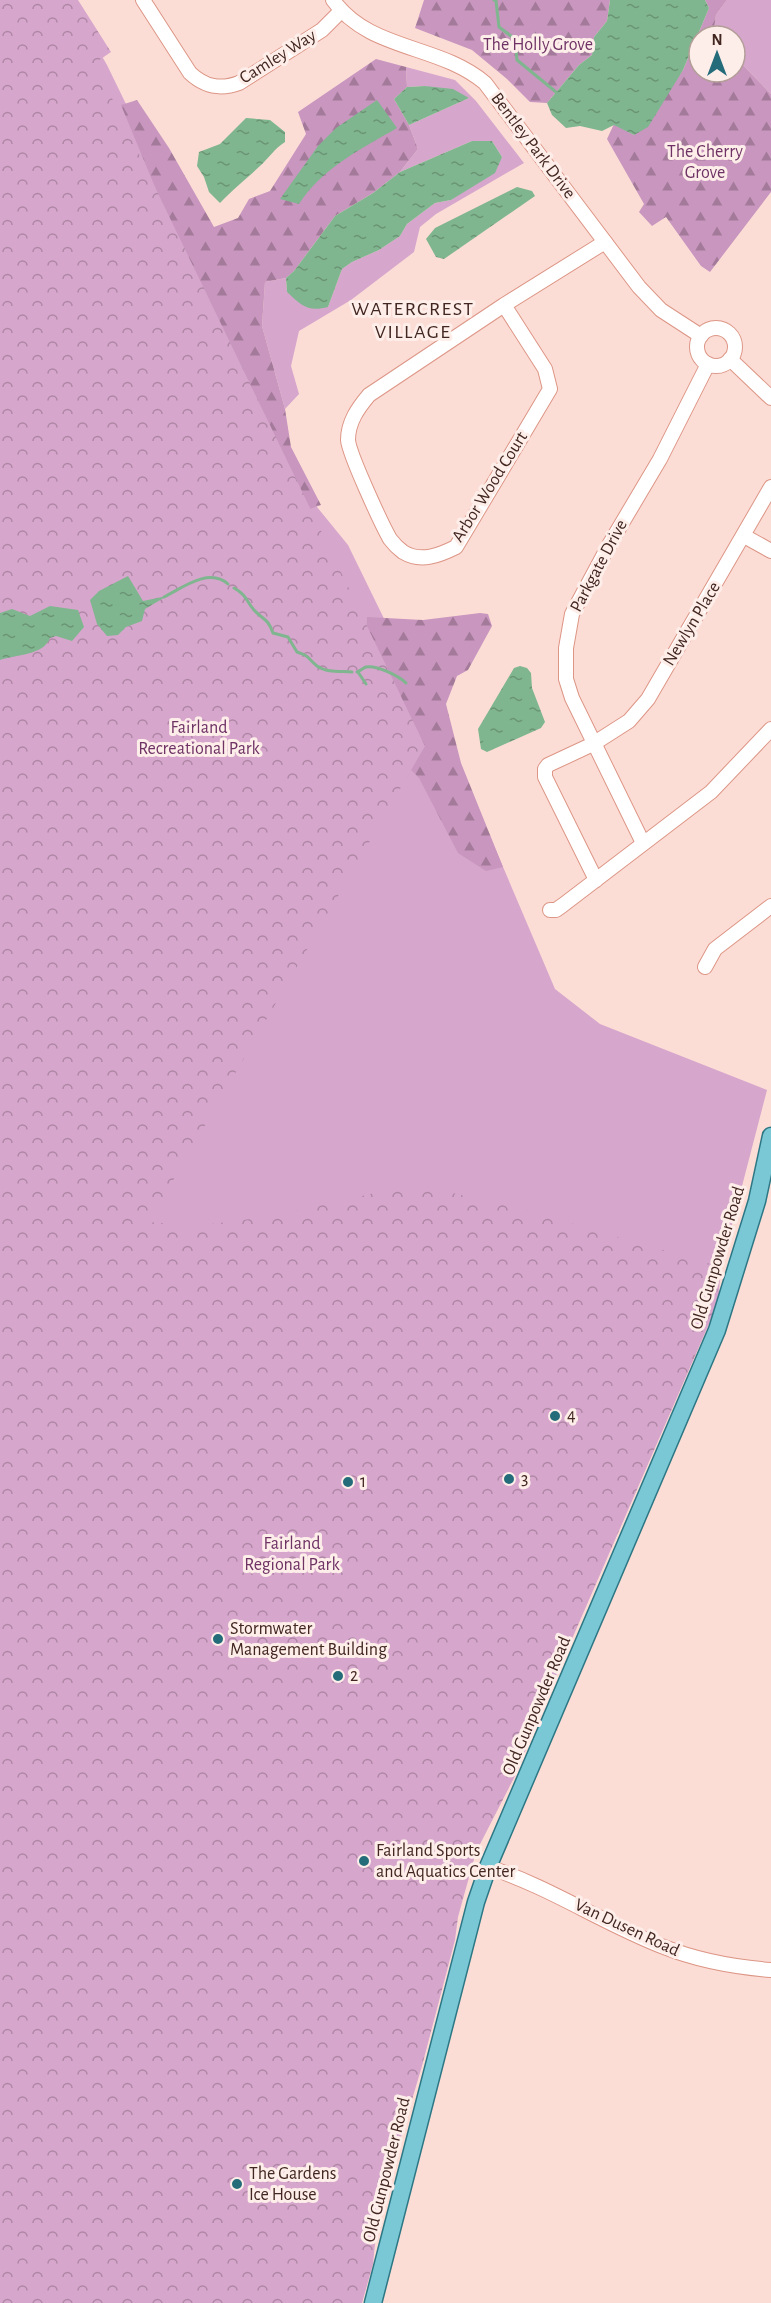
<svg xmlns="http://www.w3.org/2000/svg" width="771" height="2303" font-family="'Alegreya Sans',sans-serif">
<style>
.grass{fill:#d6a6cc}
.forest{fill:url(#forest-firs)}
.park{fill:url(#park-crowns)}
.water{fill:url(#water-ripples)}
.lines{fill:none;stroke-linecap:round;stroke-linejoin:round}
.stream{stroke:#7fb68f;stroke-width:3}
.minor-casing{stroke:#dd9686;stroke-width:16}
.major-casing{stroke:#2d7784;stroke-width:19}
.minor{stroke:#fff;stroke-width:14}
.major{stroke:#7ac8d6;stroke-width:16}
.poi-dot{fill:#256c7a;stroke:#feeeea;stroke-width:2}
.labels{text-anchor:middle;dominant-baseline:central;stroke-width:6;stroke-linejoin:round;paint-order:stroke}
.park-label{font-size:18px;fill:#6e3265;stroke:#feeeea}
.street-label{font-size:18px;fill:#422620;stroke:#feeeea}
.poi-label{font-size:18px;fill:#422620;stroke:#feeeea;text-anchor:start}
.neighbourhood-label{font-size:20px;letter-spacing:1.5px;fill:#422620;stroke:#feeeea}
</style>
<defs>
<pattern id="forest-firs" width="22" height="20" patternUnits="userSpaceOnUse" patternTransform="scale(1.5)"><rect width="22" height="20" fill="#c896be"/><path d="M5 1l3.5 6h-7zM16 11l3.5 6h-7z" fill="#a47a9a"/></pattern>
<pattern id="park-crowns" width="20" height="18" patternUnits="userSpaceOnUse" patternTransform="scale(1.5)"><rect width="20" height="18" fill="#d6a6cc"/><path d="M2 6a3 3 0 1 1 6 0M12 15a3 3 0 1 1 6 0" fill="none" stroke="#af87a5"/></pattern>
<pattern id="water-ripples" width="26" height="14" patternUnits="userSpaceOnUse" patternTransform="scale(1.5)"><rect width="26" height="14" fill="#7fb68f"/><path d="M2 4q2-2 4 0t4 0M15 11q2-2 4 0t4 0" fill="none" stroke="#6a9474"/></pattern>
</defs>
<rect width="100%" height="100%" fill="#fcddd6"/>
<g class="grass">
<path d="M 0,0 L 81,20 L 107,65 L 214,285 L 264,442 L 348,545 L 486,827 L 555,989 L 600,1024 L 767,1090 L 721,1267 L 700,1277 L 76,1230 Z"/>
<path d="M 727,0 L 771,0 L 771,94 L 735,57 L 735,36 L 713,36 L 716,15 Z"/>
<path d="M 406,67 L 455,80 L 476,101 L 524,163 L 436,214 L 420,227 L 414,252 L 351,300 L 299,331 L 291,366 L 299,394 L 285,409 L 262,326 L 265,282 L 286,278 L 287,292 L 328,307 L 342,269 L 352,262 L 379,250 L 400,236 L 407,224 L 435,203 L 451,200 L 469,187 L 502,157 L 492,141 L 472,141 L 400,172 L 418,149 L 409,125 L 469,98 L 425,86 L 407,87 Z"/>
</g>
<g class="forest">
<path d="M 424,0 L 610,0 L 607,21 L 594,37 L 592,55 L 579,65 L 547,103 L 530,102 L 507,79 L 472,50 L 415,28 Z"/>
<path d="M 705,0 L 727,0 L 716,15 L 713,36 L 699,36 L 699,72 L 735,72 L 735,57 L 771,94 L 771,192 L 710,272 L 701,266 L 666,217 L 652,226 L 639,212 L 644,204 L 607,139 L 614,124 L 634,135 L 683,70 L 709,8 Z"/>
<path d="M 376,59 L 406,67 L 407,87 L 394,99 L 409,125 L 418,149 L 400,172 L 373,193 L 335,216 L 294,271 L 286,278 L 265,282 L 262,326 L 285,409 L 291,447 L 321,505 L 307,510 L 162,204 L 121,105 L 137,100 L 169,148 L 214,227 L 238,218 L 249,199 L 270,191 L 306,134 L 298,112 Z"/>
<path d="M 480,613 L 488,614 L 492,626 L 468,670 L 457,676 L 446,704 L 461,763 L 503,867 L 486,871 L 458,853 L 419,778 L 387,745 L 366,656 L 367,617 L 423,620 Z"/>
</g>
<path class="park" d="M 0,0 L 78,0 L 111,52 L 95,63 L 425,746 L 149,1222 L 196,1226 L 274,1216 L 414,1184 L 529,1211 L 721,1267 L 718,1303 L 552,1685 L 516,1774 L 476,1852 L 458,1917 L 455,1940 L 422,2066 L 384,2194 L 376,2234 L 373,2264 L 362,2303 L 0,2303 Z"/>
<g class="water">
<path d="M 610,0 L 705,0 L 709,8 L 683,70 L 648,127 L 634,135 L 614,125 L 602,131 L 580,126 L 566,128 L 552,115 L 547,103 L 579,65 L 592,55 L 594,37 L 607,21 Z"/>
<path d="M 425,86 L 453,89 L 469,98 L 409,125 L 394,99 L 407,87 Z"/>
<path d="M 377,100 L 397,128 C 361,149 322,168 299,204 L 280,199 L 318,146 L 336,128 Z"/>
<path d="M 246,118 L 270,120 L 285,132 L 285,142 C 274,149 269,158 260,166 C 246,179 233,189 220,203 L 209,192 L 204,177 L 197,166 L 199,152 L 220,144 Z"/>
<path d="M 472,141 L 492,141 L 502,157 L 495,173 L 451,200 L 435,203 L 407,224 L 400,236 L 379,250 L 352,262 L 342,269 L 328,307 C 308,312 302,306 287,292 L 286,278 L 294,271 L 335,216 L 373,193 L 400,172 Z"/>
<path d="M 517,187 L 532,191 L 535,196 L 444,259 L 436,257 L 426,239 L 435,228 Z"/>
<path d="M 128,576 L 143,601 L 167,596 L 145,609 L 142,621 L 126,627 L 118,635 L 107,636 L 97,624 L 90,600 L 99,591 Z"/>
<path d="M 50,606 L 78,610 L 84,627 L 72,641 L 56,636 L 50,638 C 44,655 15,655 0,660 L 0,613 L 12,609 L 30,616 Z"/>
<path d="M 520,666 L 527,668 L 531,673 L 532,688 L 545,722 L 541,728 L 487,752 L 481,749 L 478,729 L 514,668 Z"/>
</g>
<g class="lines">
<g class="stream">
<path d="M 494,0 L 496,1 L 499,27 L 515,39 L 517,60 L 556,92"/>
<path d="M 234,588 C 247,595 246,601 254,610 C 263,620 268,618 273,633 L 288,637 L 297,652 C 310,656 308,659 317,666 C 327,673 341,671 352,672"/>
<path d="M 164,597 C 182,588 209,567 228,584"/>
<path d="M 357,672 C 360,671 363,668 366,667 C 377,665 399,676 406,683"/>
<path d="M 358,672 L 366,684"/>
</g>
<g class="minor-casing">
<g id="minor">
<path d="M 143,0 L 190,73 C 205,87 220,90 239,83 L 322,30 L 341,11"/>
<path d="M 333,0 C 369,51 439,44 485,83 L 639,287 L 661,310 L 701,336"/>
<path d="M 504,305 L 545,369 L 550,389 L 456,547 C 440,555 421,563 403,552 C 399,549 393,543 390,539 C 382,525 349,454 348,440 C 348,422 358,408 369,395 L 504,305 L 605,242"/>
<circle cx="716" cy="347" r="19"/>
<path d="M 730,359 L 771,398"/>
<path d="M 744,536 L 771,551"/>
<path d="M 643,843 L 572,698 L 566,679 L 566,648 L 572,614 L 609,545 L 660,459 L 708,364"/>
<path d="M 596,880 L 545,777 L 545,769 L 548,765 L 593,744 L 629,721 L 648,699 L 771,487"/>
<path d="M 550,910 L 556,910 L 563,905 L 711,792 L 771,729"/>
<path d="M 705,967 L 715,949 L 771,906"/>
<path d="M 488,1867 C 550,1887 604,1924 664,1947 C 699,1961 734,1967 771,1970"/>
</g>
</g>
<g class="major-casing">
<path id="major" d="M 373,2303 L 476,1902 L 488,1867 L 717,1330 L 757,1201 L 771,1136"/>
</g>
<use href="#minor" class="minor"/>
<use href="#major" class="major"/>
</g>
<g class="poi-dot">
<circle cx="555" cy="1416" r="6"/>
<circle cx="509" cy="1479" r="6"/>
<circle cx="348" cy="1482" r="6"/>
<circle cx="218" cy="1639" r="6"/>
<circle cx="338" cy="1676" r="6"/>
<circle cx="364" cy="1861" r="6"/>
<circle cx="237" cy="2184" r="6"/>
</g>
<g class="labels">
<g class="park-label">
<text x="538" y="45">The Holly Grove</text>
<text x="705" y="152">The Cherry<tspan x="705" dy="21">Grove</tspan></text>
<text x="199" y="728">Fairland<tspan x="199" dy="21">Recreational Park</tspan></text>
<text x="292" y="1544">Fairland<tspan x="292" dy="21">Regional Park</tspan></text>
</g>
<g class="street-label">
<text transform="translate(278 57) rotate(-32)">Camley Way</text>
<text transform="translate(533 146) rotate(53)">Bentley Park Drive</text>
<text transform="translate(490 487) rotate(-58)">Arbor Wood Court</text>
<text transform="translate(599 566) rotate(-62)">Parkgate Drive</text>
<text transform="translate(692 624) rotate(-59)">Newlyn Place</text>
<text transform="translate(718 1258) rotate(-73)">Old Gunpowder Road</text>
<text transform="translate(537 1706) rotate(-67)">Old Gunpowder Road</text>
<text transform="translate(627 1928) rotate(25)">Van Dusen Road</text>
<text transform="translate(387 2170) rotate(-76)">Old Gunpowder Road</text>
</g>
<g class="poi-label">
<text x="567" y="1416">4</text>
<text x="521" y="1479">3</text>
<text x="360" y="1482">1</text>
<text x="230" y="1629">Stormwater<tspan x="230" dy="21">Management Building</tspan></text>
<text x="350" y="1676">2</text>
<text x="376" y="1851">Fairland Sports<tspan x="376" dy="21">and Aquatics Center</tspan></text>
<text x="249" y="2174">The Gardens<tspan x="249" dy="21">Ice House</tspan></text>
</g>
<g class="neighbourhood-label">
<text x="413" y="309">WATERCREST<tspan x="413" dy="23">VILLAGE</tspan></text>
</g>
</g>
<g transform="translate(717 54)"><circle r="28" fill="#feeeea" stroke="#b39e99" stroke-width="1.5"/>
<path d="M0-4.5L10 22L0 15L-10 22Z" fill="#256c7a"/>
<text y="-9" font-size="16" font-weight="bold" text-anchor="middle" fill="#422620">N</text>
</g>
</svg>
